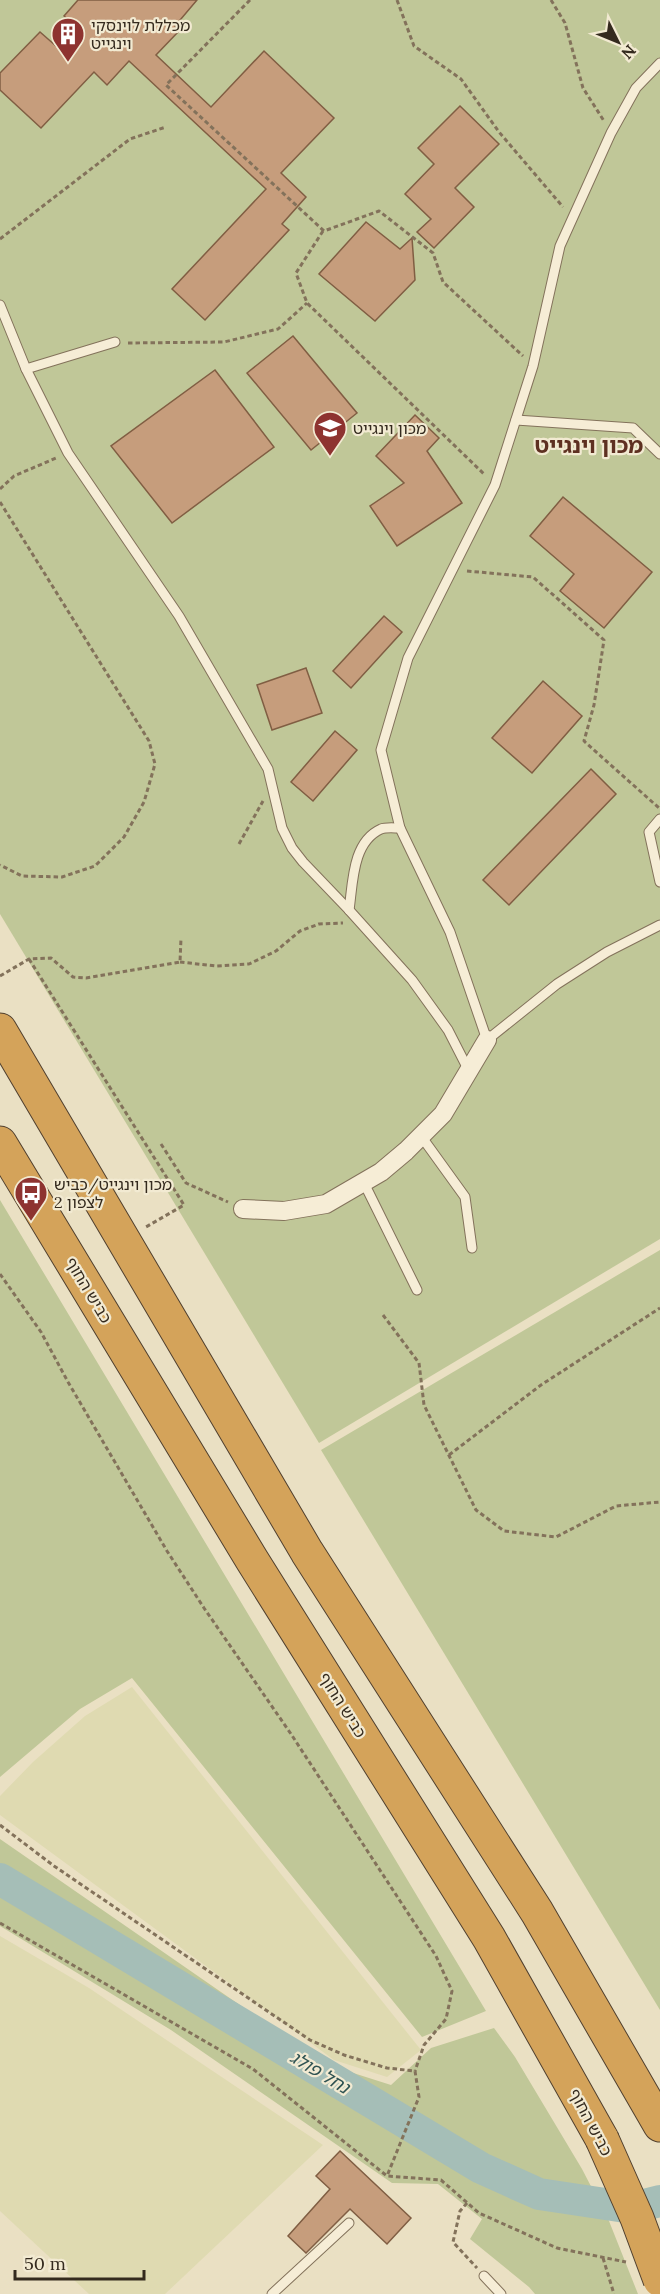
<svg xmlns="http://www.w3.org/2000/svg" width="660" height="2294" font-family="Lora,'Noto Sans Hebrew',serif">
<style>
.farmland{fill:#dfdab1}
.green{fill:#c0c798}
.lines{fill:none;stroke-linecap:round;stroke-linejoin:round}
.river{stroke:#a5beb7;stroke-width:32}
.building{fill:#c69d7c;stroke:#805e43;stroke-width:1.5}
.service-casing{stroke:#83725b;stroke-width:11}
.minor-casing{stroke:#83725b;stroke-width:20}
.motorway-casing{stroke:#51402f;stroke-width:35}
.path{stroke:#83725b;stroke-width:3;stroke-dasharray:4.5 3;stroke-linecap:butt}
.service{stroke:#f6edd6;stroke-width:9}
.minor{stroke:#f6edd6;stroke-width:18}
.motorway{stroke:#d4a35a;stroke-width:33}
.motorway-bridge-casing{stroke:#51402f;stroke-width:35;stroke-linecap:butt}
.motorway-bridge{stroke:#d4a35a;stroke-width:33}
.labels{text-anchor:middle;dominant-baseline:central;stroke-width:4.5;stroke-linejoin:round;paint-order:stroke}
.poi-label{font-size:16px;fill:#342a1e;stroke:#f2ead2;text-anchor:start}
.street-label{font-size:16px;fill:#342a1e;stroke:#f2ead2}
.water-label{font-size:18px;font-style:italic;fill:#2f5352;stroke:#f2ead2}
.district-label{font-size:22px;font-weight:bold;fill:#5e3021;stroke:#f2ead2}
</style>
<rect width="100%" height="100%" fill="#eae0c3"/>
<g class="farmland">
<path d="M 132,1687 L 421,2050 L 387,2077 L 334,2060 L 0,1815 L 0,1796 L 33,1762 L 85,1716 Z"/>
<path d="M 0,1936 L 89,1988 L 323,2145 L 165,2294 L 89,2294 L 0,2211 Z"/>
</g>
<g class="green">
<path d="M 0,0 L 660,0 L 660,1239 L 319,1443 L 0,914 Z"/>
<path d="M 0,1200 L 486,2011 L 422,2037 L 132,1678 L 80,1709 L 0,1777 Z"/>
<path d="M 660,1250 L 660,2010 L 321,1450 Z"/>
<path d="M 0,1839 L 325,2064 L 391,2085 L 431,2048 L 494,2028 L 515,2057 L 582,2169 L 609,2221 L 638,2294 L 535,2294 L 529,2287 L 470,2239 L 482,2219 L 438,2184 L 392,2183 L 171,2030 L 0,1926 Z"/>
</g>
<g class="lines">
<path class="river" d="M 0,1879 L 481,2168 L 539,2194 L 632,2208 L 660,2201"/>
</g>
<g class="building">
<path d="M 78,0 L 197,0 L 175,26 L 179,31 L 156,55 L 211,107 L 264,51 L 334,118 L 281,173 L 306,197 L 282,224 L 289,230 L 205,320 L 172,289 L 266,189 L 129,61 L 107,85 L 94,72 L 41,128 L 0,90 L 0,73 L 40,32 L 56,46 L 74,25 L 64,16 Z"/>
<path d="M 460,106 L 499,144 L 455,188 L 474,207 L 434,248 L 417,232 L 431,219 L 405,194 L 434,164 L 418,148 Z"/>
<path d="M 366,222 L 400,249 L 412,238 L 415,280 L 375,321 L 319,274 Z"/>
<path d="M 293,336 L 357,413 L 311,450 L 247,373 Z"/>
<path d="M 215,370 L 274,447 L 172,523 L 111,446 Z"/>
<path d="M 415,415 L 439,438 L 427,451 L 462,503 L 397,546 L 370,506 L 404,483 L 376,456 Z"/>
<path d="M 563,497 L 652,572 L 604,628 L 560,591 L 574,574 L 530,536 Z"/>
<path d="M 384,616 L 402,632 L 351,688 L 333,671 Z"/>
<path d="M 306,668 L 322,713 L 272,730 L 257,685 Z"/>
<path d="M 543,681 L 582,716 L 532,773 L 492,738 Z"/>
<path d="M 335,731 L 357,750 L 313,801 L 291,782 Z"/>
<path d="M 591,769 L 616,794 L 509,905 L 483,880 Z"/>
<path d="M 340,2151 L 411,2218 L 387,2244 L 350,2209 L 306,2253 L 288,2236 L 330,2189 L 316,2176 Z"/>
</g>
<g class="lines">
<g class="service-casing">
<g id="service">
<path d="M 660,63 L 636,88 L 611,133 L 560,246 L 533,366 L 495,485 L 408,658 L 381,750 L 400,828 L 450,932 L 487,1040 L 557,984 L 607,952 L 660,925"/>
<path d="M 0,305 L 26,369 L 68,453 L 179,616 L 268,769 L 282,828 L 292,848 L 303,862 L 349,910 L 412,980 L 448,1030 L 469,1071"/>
<path d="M 26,369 L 115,342"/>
<path d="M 516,420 L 633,428 L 660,454"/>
<path d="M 660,819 L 649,832 L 660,882"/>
<path d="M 349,910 C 353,883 352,842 381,829 C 386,827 394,828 400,828"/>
<path d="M 421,1136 L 465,1197 L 472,1248"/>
<path d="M 364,1183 L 417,1290"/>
<path d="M 484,2276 L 501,2294"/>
<path d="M 272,2294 L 349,2223"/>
</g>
</g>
<g class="minor-casing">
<path id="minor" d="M 243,1209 L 284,1211 L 326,1204 L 381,1172 L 406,1151 L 443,1114 L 487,1040"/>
</g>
<g class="motorway-casing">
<g id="motorway">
<path d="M 0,1030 L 307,1552 L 537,1912 L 660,2125"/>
<path d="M 0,1143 L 252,1560 L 489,1938 L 602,2139"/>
</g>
</g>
<g class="path">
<path d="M 250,0 L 166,85 L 324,231 L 379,211 L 433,253 L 443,282 L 523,356"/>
<path d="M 397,0 L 414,46 L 461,79 L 499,132 L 563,207"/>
<path d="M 551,0 L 565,23 L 583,88 L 604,121"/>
<path d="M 323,231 L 296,273 L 307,303 L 485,475"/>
<path d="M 0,239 L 130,139 L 166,127"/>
<path d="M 128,343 L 224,342 L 278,329 L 307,303"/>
<path d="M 0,489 L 14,476 L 56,458"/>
<path d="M 0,502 L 149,741 L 155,764 L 144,802 L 124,837 L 95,866 L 62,877 L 22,876 L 0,865"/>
<path d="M 467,571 L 533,577 L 604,640 L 594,705 L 584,741 L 659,808"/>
<path d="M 239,844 L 263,801"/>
<path d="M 29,959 L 184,1205 L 146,1227"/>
<path d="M 180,962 L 216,966 L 249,964 L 276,951 L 300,931 L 319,924 L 343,923"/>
<path d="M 0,976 L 29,959 L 51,958 L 73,977 L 86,978 L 180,962 L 181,938"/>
<path d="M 161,1144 L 186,1183 L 228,1202"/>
<path d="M 0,1274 L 41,1332 L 68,1382 L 167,1551 L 204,1608 L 291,1734 L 436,1956 L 452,1991 L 446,2019 L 424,2045 L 415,2071"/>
<path d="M 383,1315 L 419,1363 L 424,1405 L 476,1510 L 504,1531 L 556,1537 L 616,1506 L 660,1502"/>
<path d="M 449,1455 L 541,1385 L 660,1308"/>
<path d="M 0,1825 L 54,1866 L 310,2040 L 344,2055 L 387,2068 L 415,2071 L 419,2097 L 387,2176"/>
<path d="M 0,1923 L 253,2069 L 387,2176 L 441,2180 L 479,2213 L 557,2248 L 626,2262"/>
<path d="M 467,2203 L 460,2211 L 453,2242 L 477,2268"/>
<path d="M 603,2258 L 614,2294"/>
</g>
<use href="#service" class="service"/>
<use href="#minor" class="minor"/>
<use href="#motorway" class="motorway"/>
<g class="motorway-bridge-casing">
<path id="motorway-bridge" d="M 602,2139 L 637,2218 L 660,2280"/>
</g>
<use href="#motorway-bridge" class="motorway-bridge"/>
</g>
<defs>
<g id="building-pin" transform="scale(1.725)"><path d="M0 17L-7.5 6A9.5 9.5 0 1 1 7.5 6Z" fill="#8e3330" stroke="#f2ead2"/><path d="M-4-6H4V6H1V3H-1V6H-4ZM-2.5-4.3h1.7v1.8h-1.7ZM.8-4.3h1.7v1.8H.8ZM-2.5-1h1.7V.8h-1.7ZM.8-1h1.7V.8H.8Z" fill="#fff"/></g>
<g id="university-pin" transform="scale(1.725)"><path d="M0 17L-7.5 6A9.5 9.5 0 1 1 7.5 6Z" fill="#8e3330" stroke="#f2ead2"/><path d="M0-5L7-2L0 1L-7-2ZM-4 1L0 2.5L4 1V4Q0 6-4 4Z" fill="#fff"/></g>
<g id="bus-pin" transform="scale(1.725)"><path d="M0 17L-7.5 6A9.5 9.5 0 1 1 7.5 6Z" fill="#8e3330" stroke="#f2ead2"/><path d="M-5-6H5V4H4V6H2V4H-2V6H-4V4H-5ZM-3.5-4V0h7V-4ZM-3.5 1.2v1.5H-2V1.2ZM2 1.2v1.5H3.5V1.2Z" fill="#fff"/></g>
</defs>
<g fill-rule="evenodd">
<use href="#building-pin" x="68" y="34"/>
<use href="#university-pin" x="330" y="428"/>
<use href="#bus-pin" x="31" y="1193"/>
</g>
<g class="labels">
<g class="poi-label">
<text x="91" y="25">מכללת לוינסקי<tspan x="91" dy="18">וינגייט</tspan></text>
<text x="353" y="428">מכון וינגייט</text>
<text x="54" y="1184">מכון וינגייט/כביש<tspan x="54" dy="18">2 לצפון</tspan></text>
</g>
<g class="street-label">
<text transform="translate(89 1290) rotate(59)">כביש החוף</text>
<text transform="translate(343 1705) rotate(58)">כביש החוף</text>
<text transform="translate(591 2122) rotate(62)">כביש החוף</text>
</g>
<g class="water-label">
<text transform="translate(320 2072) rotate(31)">נחל פולג</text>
</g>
<g class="district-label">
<text x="589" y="445">מכון וינגייט</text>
</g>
</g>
<g transform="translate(618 42) rotate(133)" stroke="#f2ead2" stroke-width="4.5" paint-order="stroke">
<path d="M0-4.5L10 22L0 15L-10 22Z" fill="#342a1e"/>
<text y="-9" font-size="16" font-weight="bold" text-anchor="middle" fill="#342a1e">N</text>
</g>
<path d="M15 2270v9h129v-9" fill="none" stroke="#342a1e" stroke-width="3"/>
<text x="24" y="2270" font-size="18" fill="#342a1e" stroke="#f2ead2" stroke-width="4.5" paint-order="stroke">50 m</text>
</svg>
